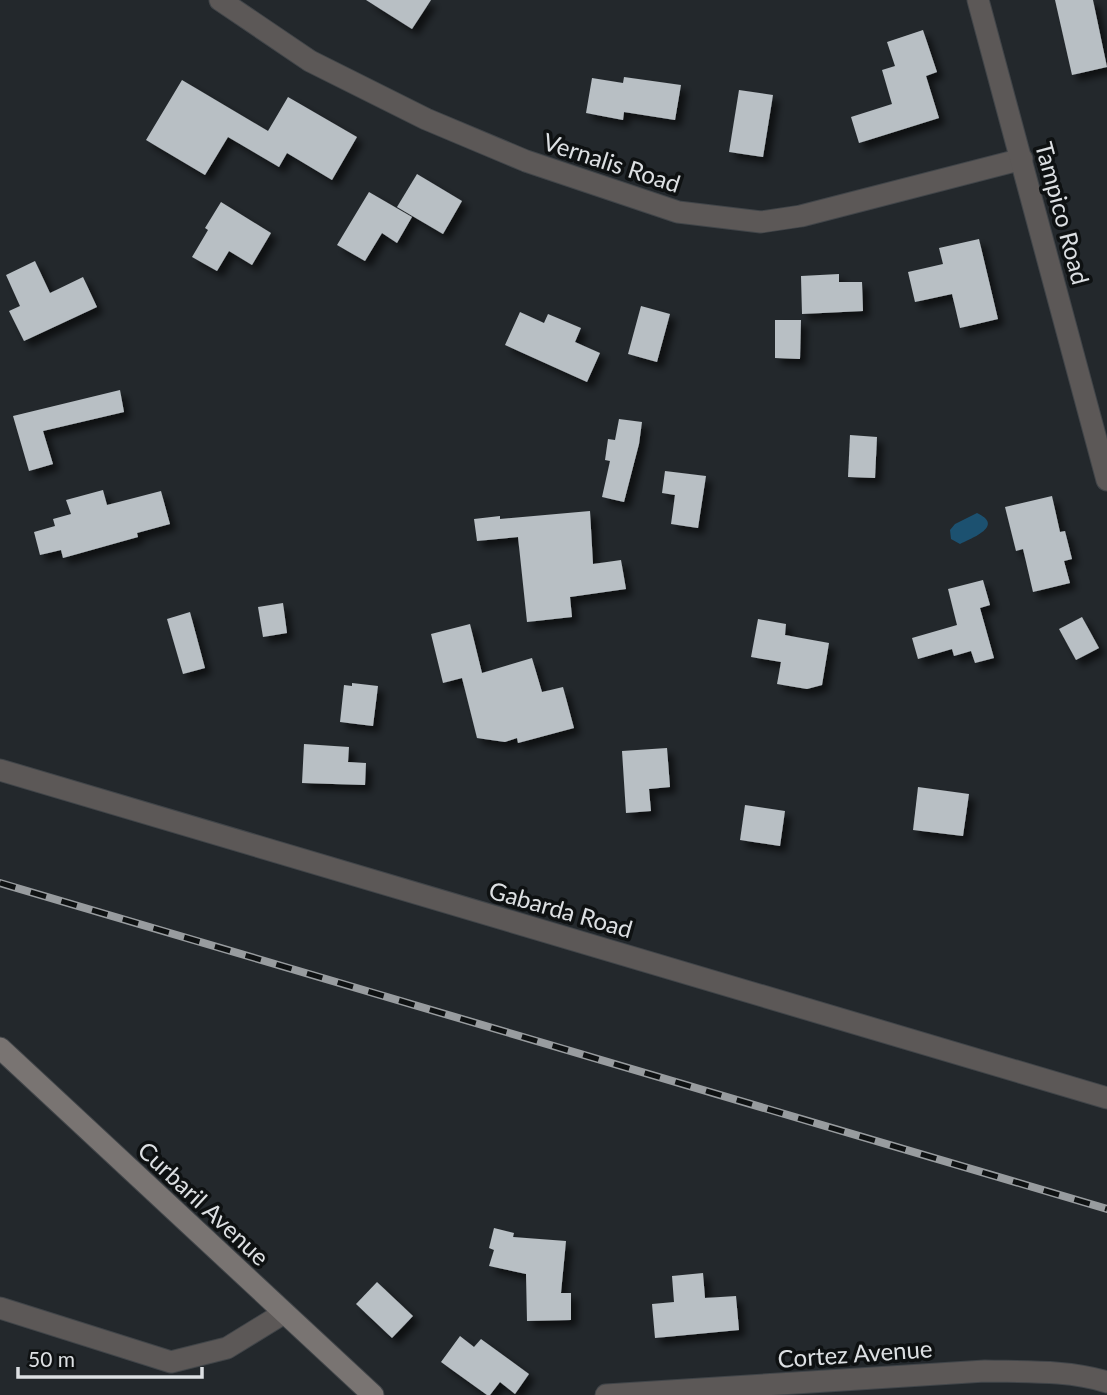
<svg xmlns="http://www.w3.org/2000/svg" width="1107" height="1395" font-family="Lato,sans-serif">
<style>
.water{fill:#1c5170}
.building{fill:#b8bfc4;filter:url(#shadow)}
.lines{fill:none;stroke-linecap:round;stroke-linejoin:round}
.street-casing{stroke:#414549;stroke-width:23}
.secondary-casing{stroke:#414549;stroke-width:23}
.street{stroke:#5c5857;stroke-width:21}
.secondary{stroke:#797472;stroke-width:21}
.rail-casing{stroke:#989c9f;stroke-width:8}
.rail{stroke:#0e1112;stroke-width:5;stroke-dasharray:16;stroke-linecap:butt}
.labels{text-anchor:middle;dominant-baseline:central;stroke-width:7;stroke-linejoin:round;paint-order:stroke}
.street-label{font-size:24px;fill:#dde0e3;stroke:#0e1112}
</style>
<defs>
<filter id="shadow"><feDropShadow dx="6" dy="6" stdDeviation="3.5" flood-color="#0009"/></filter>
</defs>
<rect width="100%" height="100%" fill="#23282c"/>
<path class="water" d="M 977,513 C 1005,526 972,538 960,544 L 951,539 L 950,530 L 955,524 Z"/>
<g class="building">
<path d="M 366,0 L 431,0 L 412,29 Z"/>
<path d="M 1055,0 L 1093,0 L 1107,67 L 1072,75 Z"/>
<path d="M 923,30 L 937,72 L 926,76 L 939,118 L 859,143 L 851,117 L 892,104 L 882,70 L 895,66 L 887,42 Z"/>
<path d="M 624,77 L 681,85 L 675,120 L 624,112 L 623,120 L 586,113 L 592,78 L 623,83 Z"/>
<path d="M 182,80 L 268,131 L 288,97 L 357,137 L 332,180 L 287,153 L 279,167 L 228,137 L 205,175 L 146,140 Z"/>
<path d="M 739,90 L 773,95 L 763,157 L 729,152 Z"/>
<path d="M 417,174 L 462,201 L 443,234 L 397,207 Z"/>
<path d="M 369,192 L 412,217 L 397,243 L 382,233 L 365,261 L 337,245 Z"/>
<path d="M 221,202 L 271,233 L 252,265 L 229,251 L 217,271 L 192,257 L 208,230 L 205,228 Z"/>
<path d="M 979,239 L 998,319 L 960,328 L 952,294 L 915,302 L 908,272 L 943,264 L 939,248 Z"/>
<path d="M 35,261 L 50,293 L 83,277 L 97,307 L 24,341 L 9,311 L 20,306 L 6,275 Z"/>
<path d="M 839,274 L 839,282 L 862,282 L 863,311 L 802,314 L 801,276 Z"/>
<path d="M 641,306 L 670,314 L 657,362 L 628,354 Z"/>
<path d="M 520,312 L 544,323 L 548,314 L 581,328 L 575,342 L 600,353 L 587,382 L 505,345 Z"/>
<path d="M 775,320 L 801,320 L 800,359 L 775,358 Z"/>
<path d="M 120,390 L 124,412 L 43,431 L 53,464 L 29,471 L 13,416 Z"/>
<path d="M 619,419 L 642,422 L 639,444 L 624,502 L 602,497 L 610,461 L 605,460 L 608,439 L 615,440 Z"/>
<path d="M 850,435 L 877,437 L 875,478 L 848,477 Z"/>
<path d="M 665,471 L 706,476 L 698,528 L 671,524 L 675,495 L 662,493 Z"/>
<path d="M 103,490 L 107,505 L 161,491 L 170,524 L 137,533 L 138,537 L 63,558 L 61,550 L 40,555 L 34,532 L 55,526 L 53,519 L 71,514 L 66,500 Z"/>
<path d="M 1052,496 L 1060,532 L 1065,531 L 1072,559 L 1064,561 L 1070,583 L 1033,592 L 1023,549 L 1016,551 L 1005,507 Z"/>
<path d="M 590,511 L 593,564 L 621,560 L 626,589 L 570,597 L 572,617 L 527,622 L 518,537 L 477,541 L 474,519 L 500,516 L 500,519 Z"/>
<path d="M 983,580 L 990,605 L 980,608 L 994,658 L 975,663 L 971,651 L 954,656 L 952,649 L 918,659 L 912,638 L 957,625 L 948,589 Z"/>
<path d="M 283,603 L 287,633 L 263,637 L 258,607 Z"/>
<path d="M 190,612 L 205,668 L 183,674 L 167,619 Z"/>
<path d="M 1082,617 L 1099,648 L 1076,660 L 1059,629 Z"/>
<path d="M 758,619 L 786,624 L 785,635 L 829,643 L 822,685 L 807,689 L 777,684 L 781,662 L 751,657 Z"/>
<path d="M 470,624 L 482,673 L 532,658 L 542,692 L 563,687 L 574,728 L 518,743 L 517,738 L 505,742 L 477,738 L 462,678 L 443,683 L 431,634 Z"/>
<path d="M 352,683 L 378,686 L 373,726 L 340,722 L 344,685 L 352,686 Z"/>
<path d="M 304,744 L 349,747 L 348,762 L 366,763 L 365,785 L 302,783 Z"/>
<path d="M 667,748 L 670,787 L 649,789 L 651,811 L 626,813 L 622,751 Z"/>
<path d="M 918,787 L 969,794 L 963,836 L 913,830 Z"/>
<path d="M 745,805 L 785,811 L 780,846 L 740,840 Z"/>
<path d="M 494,1228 L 514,1233 L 513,1237 L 566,1241 L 561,1293 L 571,1293 L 571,1320 L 527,1321 L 526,1274 L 489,1266 L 494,1250 L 489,1248 Z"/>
<path d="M 703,1273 L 705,1298 L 736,1296 L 739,1330 L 655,1338 L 652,1304 L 674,1302 L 672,1276 Z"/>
<path d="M 377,1282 L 413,1316 L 392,1338 L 356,1304 Z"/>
<path d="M 460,1336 L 474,1347 L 481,1339 L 529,1374 L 515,1394 L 500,1382 L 490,1395 L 487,1395 L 441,1362 Z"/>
</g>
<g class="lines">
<g class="street-casing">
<g id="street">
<path d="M 220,0 L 310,61 L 426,119 L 526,161 L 678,212 L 761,222 L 801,216 L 1022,159"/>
<path d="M 978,0 L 1107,480"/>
<path d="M 0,770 L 1107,1098"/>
<path d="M 0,1308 L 171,1362 L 227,1348 L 284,1313"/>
<path d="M 606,1395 L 985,1371 C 1025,1372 1069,1370 1107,1382"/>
</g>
</g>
<g class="secondary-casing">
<path id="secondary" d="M 0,1048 L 373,1395"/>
</g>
<use href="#street" class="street"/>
<use href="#secondary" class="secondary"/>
<g class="rail-casing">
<path id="rail" d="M 0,883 L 1107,1209"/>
</g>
<use href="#rail" class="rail"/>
</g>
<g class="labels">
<g class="street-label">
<text transform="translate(612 162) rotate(18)">Vernalis Road</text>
<text transform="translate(1063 213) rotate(75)">Tampico Road</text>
<text transform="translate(561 909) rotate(16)">Gabarda Road</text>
<text transform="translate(204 1203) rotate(43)">Curbaril Avenue</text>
<text transform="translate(855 1353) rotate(-4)">Cortez Avenue</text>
</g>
</g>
<path d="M18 1367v10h184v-10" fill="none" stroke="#dde0e3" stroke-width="3.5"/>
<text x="28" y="1367" font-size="21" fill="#dde0e3" stroke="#0e1112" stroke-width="5" paint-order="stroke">50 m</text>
</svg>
